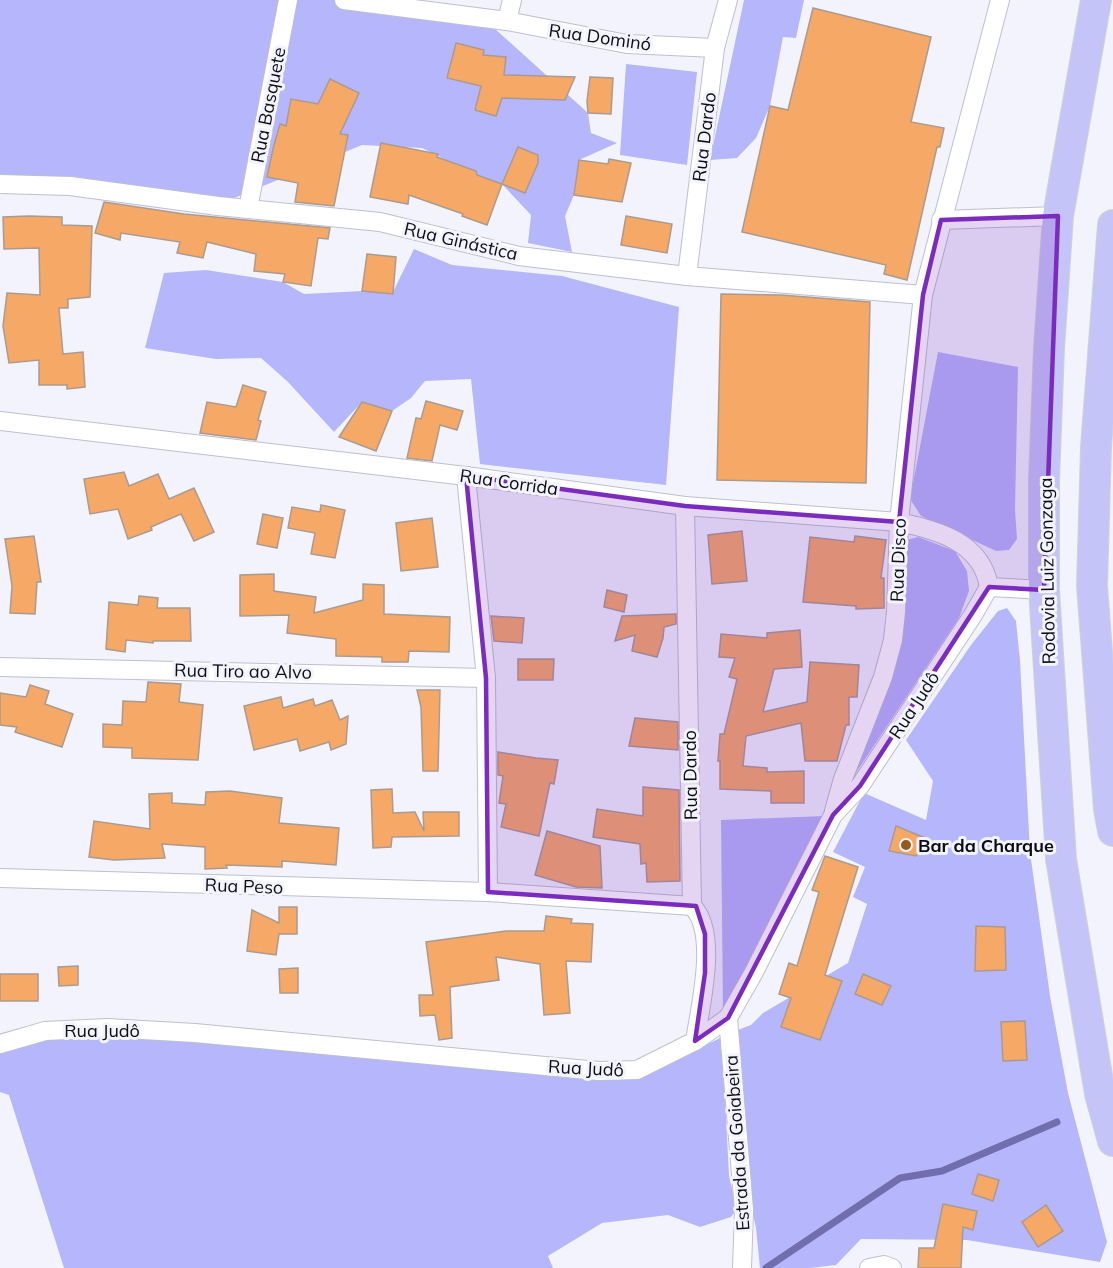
<svg xmlns="http://www.w3.org/2000/svg" width="1113" height="1268" font-family="Mulish,sans-serif">
<style>
.forest{fill:#b6b6fc}
.lines{fill:none;stroke-linecap:round;stroke-linejoin:round}
.stream{stroke:#706eac;stroke-width:7}
.building{fill:#f6a866;stroke:#aa9b90;stroke-width:1.5}
.minor-casing{stroke:#bebfd0;stroke-width:20}
.trunk-casing{stroke:#d3d3d4;stroke-width:32}
.minor{stroke:#fff;stroke-width:18}
.trunk{stroke:#c4c4f8;stroke-width:30}
.marked{fill:#7b2cbf;fill-opacity:0.2;stroke:#7b2cbf;stroke-width:4.5;stroke-linejoin:round}
.poi-dot{fill:#96591d;stroke:#f2f3fd;stroke-width:2}
.labels{text-anchor:middle;dominant-baseline:central;stroke-width:6;stroke-linejoin:round;paint-order:stroke}
.street-label{font-size:18px;fill:#0c0c12;stroke:#f2f3fd}
.poi-label{font-size:18px;font-weight:bold;fill:#0c0c12;stroke:#f2f3fd;text-anchor:start}
</style>
<rect width="100%" height="100%" fill="#f2f3fd"/>
<g class="forest">
<path d="M 0,0 L 341,0 L 483,18 L 588,113 L 591,133 L 617,143 L 579,160 L 574,195 L 565,216 L 572,252 L 528,243 L 531,215 L 502,184 L 477,175 L 422,148 L 362,145 L 232,199 L 0,182 Z"/>
<path d="M 744,0 L 804,0 L 796,38 L 783,37 L 770,106 L 756,138 L 737,158 L 710,160 Z"/>
<path d="M 626,64 L 697,72 L 687,165 L 620,155 Z"/>
<path d="M 414,249 L 452,265 L 562,276 L 679,307 L 666,485 L 480,464 L 471,379 L 425,381 L 411,398 L 392,411 L 362,402 L 334,432 L 288,382 L 261,358 L 216,359 L 145,348 L 164,273 L 206,270 L 283,282 L 304,294 L 362,291 L 392,294 Z"/>
<path d="M 938,352 L 1018,367 L 1015,510 L 1017,539 L 1009,550 L 996,551 L 921,516 L 910,499 Z"/>
<path d="M 918,537 L 955,551 L 967,571 L 969,591 L 959,618 L 849,783 L 872,729 L 890,675 L 902,541 Z"/>
<path d="M 1007,608 L 1016,621 L 1020,661 L 1030,852 L 1050,996 L 1068,1093 L 1107,1242 L 1100,1262 L 967,1240 L 861,1239 L 836,1265 L 810,1268 L 760,1268 L 756,1228 L 747,1186 L 735,1031 L 751,1025 L 763,1013 L 848,963 L 867,904 L 853,897 L 865,867 L 833,852 L 864,793 L 926,820 L 933,781 L 906,740 L 971,645 L 998,611 Z"/>
<path d="M 824,816 L 723,1014 L 721,820 Z"/>
<path d="M 52,1031 L 336,1053 L 637,1080 L 722,1037 L 729,1176 L 737,1209 L 731,1217 L 700,1227 L 668,1215 L 602,1223 L 548,1256 L 553,1268 L 64,1268 L 9,1095 L 0,1092 L 0,1045 Z"/>
</g>
<g class="lines">
<path class="stream" d="M 766,1268 L 900,1178 L 942,1171 L 1057,1122"/>
</g>
<g class="building">
<path d="M 813,8 L 931,37 L 911,122 L 944,128 L 940,147 L 937,147 L 907,280 L 884,274 L 886,265 L 742,232 L 770,106 L 788,110 Z"/>
<path d="M 456,43 L 484,50 L 483,55 L 506,57 L 504,75 L 575,77 L 565,100 L 502,98 L 496,116 L 475,110 L 481,86 L 447,78 Z"/>
<path d="M 590,77 L 613,78 L 611,114 L 588,113 L 587,101 Z"/>
<path d="M 330,79 L 359,93 L 340,134 L 348,135 L 334,206 L 295,202 L 298,183 L 267,177 L 273,149 L 280,124 L 286,126 L 291,99 L 318,104 Z"/>
<path d="M 381,143 L 438,154 L 437,157 L 476,171 L 477,175 L 502,184 L 487,225 L 462,216 L 463,214 L 409,195 L 408,204 L 370,197 Z"/>
<path d="M 518,147 L 538,155 L 538,163 L 525,193 L 502,184 Z"/>
<path d="M 609,159 L 631,163 L 622,202 L 574,195 L 579,160 L 608,164 Z"/>
<path d="M 104,202 L 184,214 L 330,228 L 328,239 L 318,238 L 311,286 L 283,282 L 285,274 L 254,271 L 256,254 L 207,242 L 203,258 L 177,253 L 180,242 L 121,233 L 120,240 L 95,233 Z"/>
<path d="M 29,216 L 62,217 L 62,225 L 92,226 L 90,297 L 68,299 L 68,308 L 59,308 L 63,354 L 83,352 L 85,387 L 67,389 L 67,385 L 39,385 L 39,360 L 9,363 L 3,326 L 7,293 L 40,295 L 39,248 L 4,249 L 3,217 Z"/>
<path d="M 626,216 L 672,224 L 667,253 L 621,245 Z"/>
<path d="M 367,254 L 396,257 L 393,294 L 362,291 Z"/>
<path d="M 721,294 L 781,295 L 870,302 L 866,483 L 717,480 Z"/>
<path d="M 243,385 L 266,392 L 258,420 L 261,421 L 256,440 L 200,433 L 207,402 L 236,407 Z"/>
<path d="M 426,401 L 463,411 L 457,430 L 440,425 L 432,461 L 407,458 L 416,418 L 421,419 Z"/>
<path d="M 362,402 L 392,411 L 376,451 L 339,437 Z"/>
<path d="M 124,472 L 129,486 L 158,474 L 169,499 L 194,488 L 214,532 L 194,541 L 181,514 L 151,527 L 152,530 L 128,539 L 118,509 L 90,514 L 84,479 Z"/>
<path d="M 321,505 L 345,510 L 335,558 L 311,554 L 315,533 L 288,528 L 292,507 L 320,512 Z"/>
<path d="M 263,514 L 283,518 L 277,548 L 257,544 Z"/>
<path d="M 432,518 L 438,567 L 401,571 L 396,523 Z"/>
<path d="M 742,531 L 747,581 L 712,584 L 708,535 Z"/>
<path d="M 34,536 L 41,582 L 37,582 L 35,614 L 10,613 L 12,586 L 5,539 Z"/>
<path d="M 855,536 L 886,540 L 881,578 L 884,578 L 884,608 L 856,609 L 856,606 L 803,602 L 810,537 L 854,542 Z"/>
<path d="M 274,574 L 274,591 L 316,597 L 314,613 L 363,600 L 363,584 L 384,585 L 384,614 L 450,617 L 449,652 L 409,651 L 408,662 L 382,662 L 382,657 L 336,656 L 336,639 L 287,633 L 289,615 L 240,616 L 240,575 Z"/>
<path d="M 607,590 L 627,595 L 624,612 L 604,607 Z"/>
<path d="M 139,596 L 158,598 L 157,608 L 190,608 L 191,641 L 153,641 L 153,643 L 126,640 L 125,652 L 106,649 L 109,602 L 138,605 Z"/>
<path d="M 676,614 L 676,624 L 664,627 L 663,638 L 657,657 L 632,651 L 635,635 L 615,641 L 622,616 Z"/>
<path d="M 491,616 L 524,618 L 522,643 L 494,641 Z"/>
<path d="M 800,630 L 802,667 L 774,669 L 763,712 L 807,702 L 810,662 L 859,665 L 857,697 L 849,697 L 849,725 L 846,725 L 837,761 L 805,761 L 801,723 L 746,736 L 743,766 L 767,768 L 767,772 L 804,771 L 804,803 L 771,803 L 771,791 L 720,789 L 720,761 L 718,761 L 720,734 L 724,734 L 737,679 L 729,677 L 735,658 L 719,657 L 721,634 L 767,638 L 767,633 Z"/>
<path d="M 518,659 L 554,659 L 553,680 L 518,680 Z"/>
<path d="M 148,682 L 181,684 L 179,702 L 203,705 L 198,760 L 132,758 L 132,748 L 103,747 L 103,724 L 122,725 L 123,701 L 146,702 Z"/>
<path d="M 30,685 L 49,691 L 45,704 L 73,714 L 62,747 L 15,732 L 17,727 L 0,725 L 0,693 L 26,697 Z"/>
<path d="M 417,690 L 440,690 L 438,771 L 423,771 L 421,707 Z"/>
<path d="M 281,697 L 283,708 L 313,699 L 315,706 L 332,700 L 340,720 L 348,716 L 346,744 L 331,750 L 329,742 L 300,751 L 297,739 L 254,750 L 244,706 Z"/>
<path d="M 635,718 L 678,722 L 678,750 L 629,746 Z"/>
<path d="M 498,752 L 536,758 L 558,760 L 554,784 L 550,783 L 539,836 L 501,827 L 506,804 L 499,803 L 503,776 L 498,775 Z"/>
<path d="M 643,787 L 679,790 L 680,881 L 647,882 L 646,863 L 641,864 L 640,844 L 593,837 L 597,809 L 643,816 Z"/>
<path d="M 392,789 L 393,813 L 415,812 L 424,831 L 423,812 L 459,812 L 459,836 L 392,837 L 391,847 L 373,848 L 371,790 Z"/>
<path d="M 230,791 L 282,798 L 279,823 L 339,828 L 336,865 L 282,861 L 282,867 L 226,865 L 227,868 L 205,869 L 205,847 L 162,844 L 165,858 L 114,860 L 89,857 L 94,821 L 150,829 L 149,794 L 172,793 L 172,803 L 205,805 L 206,792 Z"/>
<path d="M 896,826 L 925,838 L 916,856 L 889,851 Z"/>
<path d="M 547,831 L 600,846 L 602,888 L 576,887 L 535,875 Z"/>
<path d="M 825,856 L 858,867 L 825,975 L 842,981 L 820,1040 L 781,1027 L 791,998 L 779,994 L 789,963 L 797,966 L 819,892 L 812,890 Z"/>
<path d="M 279,907 L 297,907 L 297,934 L 279,934 L 276,955 L 247,951 L 252,910 L 279,923 Z"/>
<path d="M 546,916 L 572,919 L 571,923 L 593,924 L 591,962 L 566,961 L 570,1013 L 544,1015 L 540,964 L 496,957 L 499,980 L 450,987 L 452,1038 L 439,1040 L 435,1015 L 420,1016 L 419,995 L 433,995 L 426,942 L 506,931 L 544,931 Z"/>
<path d="M 976,926 L 1005,927 L 1006,970 L 975,971 Z"/>
<path d="M 78,966 L 78,985 L 59,986 L 58,967 Z"/>
<path d="M 298,968 L 298,993 L 280,993 L 279,969 Z"/>
<rect x="0" y="974" width="38" height="27"/>
<path d="M 863,974 L 891,986 L 882,1005 L 855,994 Z"/>
<path d="M 1025,1021 L 1027,1060 L 1003,1061 L 1001,1022 Z"/>
<path d="M 978,1174 L 999,1180 L 993,1201 L 972,1194 Z"/>
<path d="M 943,1204 L 977,1211 L 973,1230 L 963,1227 L 961,1268 L 918,1268 L 919,1248 L 934,1248 Z"/>
<path d="M 1046,1205 L 1063,1231 L 1038,1247 L 1022,1222 Z"/>
</g>
<g class="lines">
<g class="minor-casing">
<g id="minor">
<path d="M 344,0 L 507,21 L 627,44 L 715,48"/>
<path d="M 507,21 L 512,0"/>
<path d="M 0,184 L 70,186 L 218,206 L 380,222 L 519,256 L 687,276 L 923,295"/>
<path d="M 248,209 L 288,0"/>
<path d="M 941,220 L 1058,216"/>
<path d="M 687,276 L 715,48 L 728,0"/>
<path d="M 0,421 L 466,476 L 685,506 L 899,522 C 937,530 982,542 989,587"/>
<path d="M 466,476 L 486,678 L 488,892"/>
<path d="M 685,506 L 692,906 C 719,932 700,1007 695,1041"/>
<path d="M 989,587 L 1044,590"/>
<path d="M 0,667 L 486,678"/>
<path d="M 834,811 L 843,779 L 883,677 L 893,640 L 896,612 L 899,522 L 923,295 L 1000,0"/>
<path d="M 0,878 L 488,892 L 692,906"/>
<path d="M 728,1018 L 744,1210 L 742,1268"/>
<path d="M 0,1044 L 45,1031 L 108,1028 L 195,1033 L 599,1071 L 637,1070 L 695,1041 L 728,1018 L 754,972 L 833,815 L 860,786 L 973,615 L 989,587"/>
<path d="M 869,1268 L 884,1265 L 892,1268"/>
</g>
</g>
<g class="trunk-casing">
<g id="trunk">
<path d="M 1096,0 L 1058,216 L 1049,349 L 1044,481 L 1044,590 L 1061,859 L 1100,1094 L 1113,1141"/>
<path d="M 1113,225 L 1096,447 L 1092,586 L 1109,809 L 1113,831"/>
</g>
</g>
<use href="#minor" class="minor"/>
<use href="#trunk" class="trunk"/>
</g>
<path class="marked" d="M 1058,216 L 1044,590 L 989,587 L 860,786 L 833,815 L 728,1018 L 695,1041 L 705,973 L 705,934 L 696,906 L 488,892 L 486,678 L 466,476 L 685,506 L 899,522 L 923,295 L 941,220 Z"/>
<circle class="poi-dot" cx="906" cy="845" r="6"/>
<g class="labels">
<g class="street-label">
<text transform="translate(600 37) rotate(8)">Rua Dominó</text>
<text transform="translate(268 105) rotate(-79)">Rua Basquete</text>
<text transform="translate(704 137) rotate(-83)">Rua Dardo</text>
<text transform="translate(461 241) rotate(13)">Rua Ginástica</text>
<text transform="translate(509 482) rotate(8)">Rua Corrida</text>
<text transform="translate(898 560) rotate(-88)">Rua Disco</text>
<text transform="translate(1047 571) rotate(-91)">Rodovia Luiz Gonzaga</text>
<text transform="translate(243 671) rotate(1)">Rua Tiro ao Alvo</text>
<text transform="translate(914 705) rotate(-57)">Rua Judô</text>
<text transform="translate(690 775) rotate(-91)">Rua Dardo</text>
<text transform="translate(244 886) rotate(2)">Rua Peso</text>
<text x="102" y="1030">Rua Judô</text>
<text transform="translate(586 1068) rotate(3)">Rua Judô</text>
<text transform="translate(737 1143) rotate(-94)">Estrada da Goiabeira</text>
</g>
<g class="poi-label">
<text x="918" y="845">Bar da Charque</text>
</g>
</g>
</svg>
